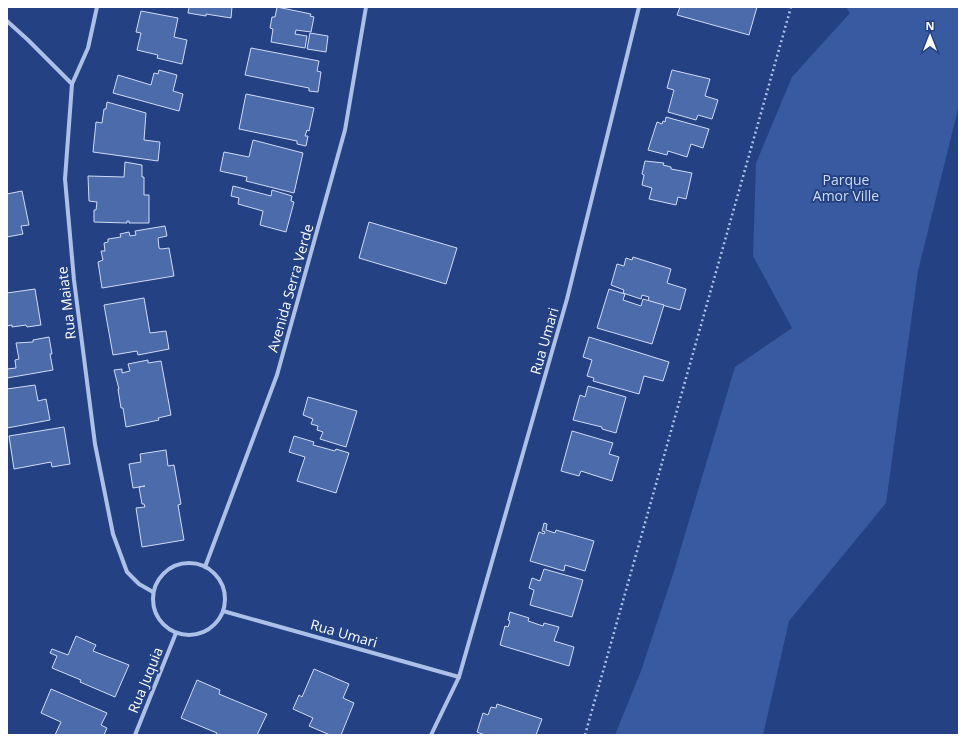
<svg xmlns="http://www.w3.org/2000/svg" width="966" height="742" font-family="'Open Sans',sans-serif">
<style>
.green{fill:#385aa0}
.building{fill:#4c6bab;stroke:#cfdcf6}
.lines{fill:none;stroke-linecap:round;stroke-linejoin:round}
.path{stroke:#acc0e8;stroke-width:2.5;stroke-dasharray:2 3;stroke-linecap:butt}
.street{stroke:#acc0e8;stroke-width:4}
.labels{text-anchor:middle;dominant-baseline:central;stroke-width:4;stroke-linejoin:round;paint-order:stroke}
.park-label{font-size:14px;fill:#cfdcf6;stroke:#244283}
.street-label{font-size:14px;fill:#fff;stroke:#244283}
</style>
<rect width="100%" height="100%" fill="#244283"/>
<path class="green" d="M 846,7 L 959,7 L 959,105 L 918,271 L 886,503 L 789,621 L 763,735 L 615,735 L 641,671 L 674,571 L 735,367 L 792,328 L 753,256 L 756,163 L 792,77 L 850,13 Z"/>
<g class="building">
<path d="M 189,7 L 232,7 L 231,18 L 206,14 L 206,16 L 188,13 Z"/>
<path d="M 277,7 L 311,14 L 310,16 L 314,17 L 311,32 L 296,30 L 295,34 L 307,36 L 305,48 L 271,42 L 273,29 L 270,28 L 272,17 L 275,17 Z"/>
<path d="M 680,7 L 757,7 L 749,35 L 677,15 Z"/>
<path d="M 141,11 L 178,18 L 174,37 L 187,40 L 182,64 L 157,58 L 158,55 L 137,50 L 141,33 L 136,32 Z"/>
<path d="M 310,33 L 328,36 L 326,52 L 307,49 Z"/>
<path d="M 251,48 L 319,61 L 317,71 L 321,72 L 318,92 L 309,91 L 309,88 L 245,75 Z"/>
<path d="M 159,70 L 177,75 L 173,91 L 183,94 L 179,111 L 113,93 L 118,75 L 151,85 L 154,73 L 158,74 Z"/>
<path d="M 672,70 L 710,79 L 705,96 L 718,100 L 712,119 L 698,115 L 696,120 L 668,112 L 674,90 L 667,88 Z"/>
<path d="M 246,94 L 314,108 L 309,131 L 307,130 L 305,136 L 308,136 L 306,146 L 297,144 L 297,141 L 239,129 Z"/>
<path d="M 107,102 L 146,113 L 144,140 L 160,142 L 158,161 L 93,152 L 96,122 L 102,123 L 104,109 L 106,109 Z"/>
<path d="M 666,117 L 709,129 L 703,148 L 691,144 L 687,157 L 668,151 L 667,155 L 648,150 L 657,122 L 662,124 L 663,121 L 665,122 Z"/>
<path d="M 253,140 L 303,153 L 294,193 L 246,181 L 247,177 L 220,171 L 224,152 L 249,157 Z"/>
<path d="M 645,161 L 664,163 L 663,165 L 671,167 L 671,169 L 692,173 L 686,199 L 678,197 L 676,205 L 649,199 L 652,188 L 642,185 L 644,175 L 642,174 Z"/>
<path d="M 125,162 L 142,165 L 142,177 L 144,177 L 144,195 L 149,195 L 149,223 L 129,223 L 129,221 L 127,221 L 127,223 L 94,222 L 94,210 L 96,210 L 97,202 L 89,201 L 88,176 L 124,177 Z"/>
<path d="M 233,186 L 271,196 L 272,190 L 292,196 L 291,201 L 294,202 L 286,232 L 260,225 L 263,211 L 238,204 L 239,198 L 231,196 Z"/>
<path d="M 22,191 L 29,225 L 21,226 L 23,234 L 7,237 L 7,194 Z"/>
<path d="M 369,222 L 457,248 L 446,284 L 359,258 Z"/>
<path d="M 165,226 L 167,236 L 158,238 L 159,248 L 161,249 L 169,248 L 174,276 L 102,288 L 98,262 L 103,260 L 101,251 L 105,251 L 104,243 L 108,242 L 108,239 L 121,237 L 120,234 L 129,232 L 130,236 L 136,235 L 135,231 Z"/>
<path d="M 633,257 L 671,269 L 667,283 L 686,289 L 680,310 L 648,301 L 649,297 L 642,295 L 641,299 L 623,293 L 624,290 L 611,285 L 617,264 L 624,266 L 626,258 L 632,260 Z"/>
<path d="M 35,289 L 41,325 L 27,327 L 26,325 L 12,327 L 12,325 L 7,326 L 7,293 Z"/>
<path d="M 609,289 L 625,294 L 623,300 L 641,306 L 643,299 L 664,305 L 652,344 L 597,328 Z"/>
<path d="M 144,298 L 150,333 L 166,331 L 169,349 L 138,355 L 137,351 L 113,355 L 104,305 Z"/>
<path d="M 49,337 L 52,354 L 50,354 L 53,370 L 7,378 L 7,369 L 16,368 L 15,360 L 19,359 L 16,343 L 33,342 L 33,340 Z"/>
<path d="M 589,337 L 669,362 L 663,381 L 644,376 L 639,394 L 593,381 L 594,378 L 587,376 L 592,360 L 583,357 Z"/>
<path d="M 148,360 L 148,363 L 161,361 L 171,415 L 158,418 L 159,420 L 126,427 L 123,408 L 121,408 L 118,389 L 119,389 L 114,370 L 122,369 L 122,373 L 130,371 L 128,364 Z"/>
<path d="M 35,385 L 38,401 L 46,399 L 50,420 L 7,428 L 7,389 Z"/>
<path d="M 588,386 L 626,397 L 616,433 L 602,429 L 602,427 L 573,420 L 580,395 L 585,397 Z"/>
<path d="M 308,397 L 357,411 L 346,447 L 320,439 L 323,432 L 317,430 L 318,426 L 311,424 L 313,419 L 303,415 Z"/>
<path d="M 64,427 L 70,464 L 52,467 L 51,462 L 14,469 L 9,436 Z"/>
<path d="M 572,431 L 613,443 L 609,454 L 619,457 L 612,481 L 581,471 L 579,476 L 561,471 Z"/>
<path d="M 294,436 L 314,442 L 313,445 L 335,451 L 336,449 L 349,453 L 336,493 L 297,481 L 305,457 L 289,452 Z"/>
<path d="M 166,450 L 168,466 L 174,465 L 181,504 L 178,505 L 184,540 L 142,547 L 136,508 L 145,507 L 144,504 L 142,504 L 139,487 L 145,486 L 133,488 L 129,464 L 141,462 L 140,454 Z"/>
<path d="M 544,523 L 547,524 L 546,530 L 555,533 L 556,530 L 594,541 L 585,571 L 565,565 L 564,571 L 530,561 L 539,532 L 544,534 L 545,532 L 542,531 Z"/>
<path d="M 544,569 L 583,580 L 572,617 L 530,605 L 534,590 L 529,588 L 532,578 L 540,581 Z"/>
<path d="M 510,612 L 529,618 L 528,621 L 543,626 L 544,623 L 559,627 L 554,641 L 574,647 L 569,666 L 500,645 L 505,626 L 508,627 L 510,621 L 508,620 Z"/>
<path d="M 76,636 L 96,645 L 93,651 L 129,665 L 115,697 L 80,682 L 81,680 L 52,668 L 57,656 L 50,653 L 52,649 L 68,655 Z"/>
<path d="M 314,669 L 349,684 L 343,698 L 354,703 L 341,735 L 330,735 L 309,726 L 313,718 L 293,709 L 299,695 L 302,697 Z"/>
<path d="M 197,680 L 220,690 L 219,694 L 267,714 L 257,735 L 216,735 L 217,733 L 181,718 Z"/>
<path d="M 51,689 L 107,713 L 101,725 L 107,728 L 104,735 L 55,735 L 61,722 L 41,713 Z"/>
<path d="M 497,704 L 542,719 L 536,735 L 485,735 L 477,732 L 483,713 L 488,715 L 491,707 L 496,708 Z"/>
</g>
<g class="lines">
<path class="path" d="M 585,735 L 791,7"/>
<g class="street">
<path d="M 97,7 L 88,48 L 72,84 L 65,179 L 74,280 L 95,444 L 113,534 L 127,572 L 139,584 L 153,592"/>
<path d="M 7,21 L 28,40 L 72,84"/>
<circle cx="189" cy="599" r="36"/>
<path d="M 205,567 L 277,375 L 345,130 L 366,7"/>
<path d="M 223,611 L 459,677"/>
<path d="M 135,735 L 176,633"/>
<path d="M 431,735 L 459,677 L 567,299 L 639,7"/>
</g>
</g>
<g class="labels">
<g class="park-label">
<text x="846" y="179">Parque<tspan x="846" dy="16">Amor Ville</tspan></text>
</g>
<g class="street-label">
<text transform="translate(290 288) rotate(-74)">Avenida Serra Verde</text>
<text transform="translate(66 303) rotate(-97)">Rua Maiate</text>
<text transform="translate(544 341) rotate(-74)">Rua Umari</text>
<text transform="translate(344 633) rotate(16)">Rua Umari</text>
<text transform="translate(145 680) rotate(-68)">Rua Juquia</text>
</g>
</g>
<rect width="966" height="742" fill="none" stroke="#ffffff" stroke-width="16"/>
<g transform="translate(930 36)" stroke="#244283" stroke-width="3" paint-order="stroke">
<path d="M0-3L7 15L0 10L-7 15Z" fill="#ffffff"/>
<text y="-6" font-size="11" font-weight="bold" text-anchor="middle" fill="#ffffff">N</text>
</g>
</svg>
